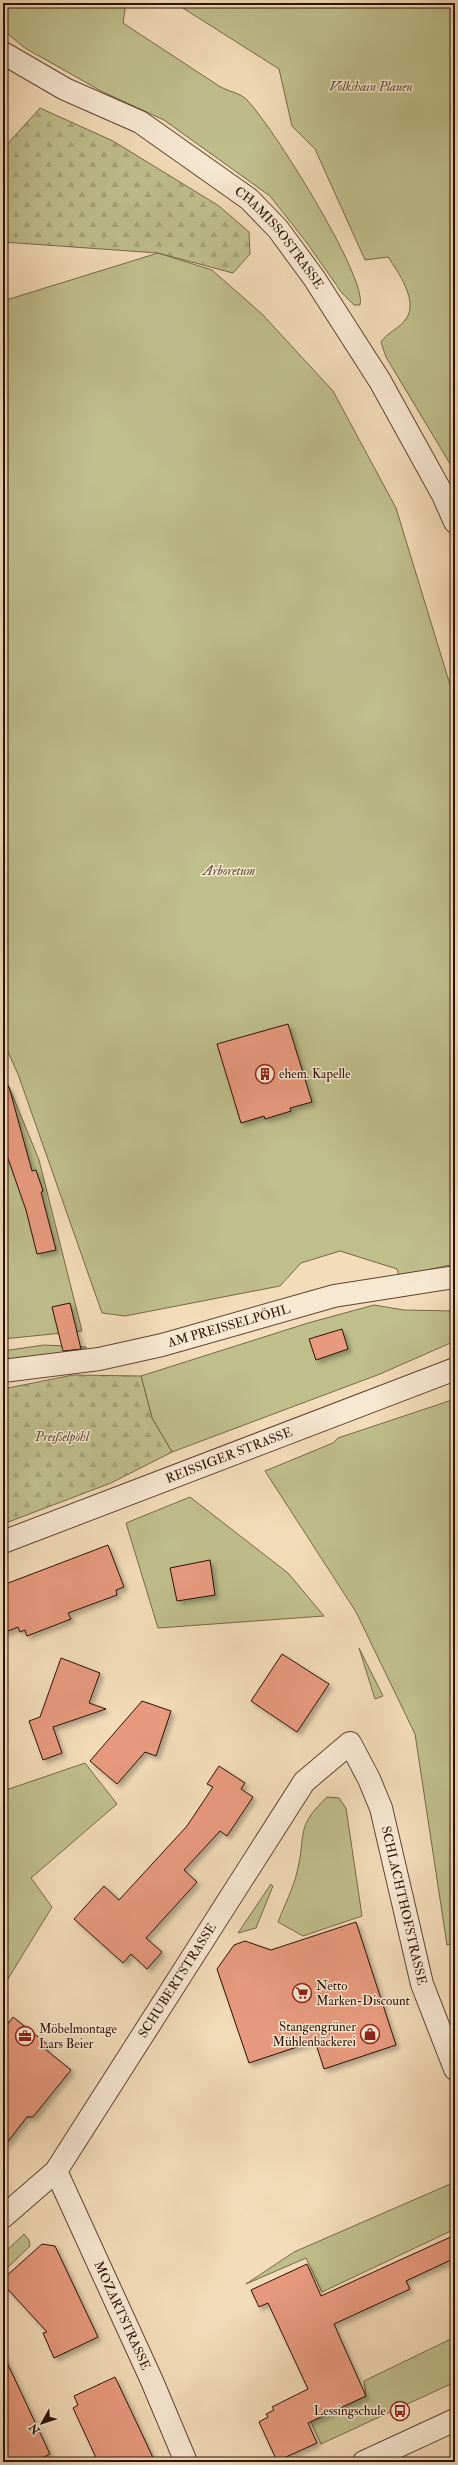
<svg xmlns="http://www.w3.org/2000/svg" width="458" height="2465" font-family="'IM FELL Double Pica',serif">
<style>
.green{fill:#bfbf8c;stroke:#766848}
.forest{fill:url(#forest-firs);stroke:#766848}
.building{fill:#e89a7e;stroke:#2c1105;filter:url(#shadow)}
.lines{fill:none;stroke-linecap:round;stroke-linejoin:round}
.minor-casing{stroke:#5e4432;stroke-width:24}
.minor{stroke:#f7e8d2;stroke-width:22}
.labels{text-anchor:middle;dominant-baseline:central;stroke-width:3;stroke-linejoin:round;paint-order:stroke}
.park-label{font-size:13px;font-style:italic;fill:#5f4e34;stroke:#f7e8d2}
.street-label{font-size:13px;fill:#2c1105;stroke:#f7e8d2}
.poi-label{font-size:13px;fill:#2c1105;stroke:#f7e8d2;text-anchor:start}
</style>
<defs>
<pattern id="forest-firs" width="22" height="20" patternUnits="userSpaceOnUse"><rect width="22" height="20" fill="#bfbf8c"/><path d="M5 1l3.5 6h-7zM16 11l3.5 6h-7z" fill="#a4a377"/></pattern>
<filter id="shadow"><feDropShadow dx="3.5" dy="3.5" stdDeviation="2" flood-color="#0004"/></filter>
</defs>
<rect width="100%" height="100%" fill="#f3dcb9"/>
<filter id="stains"><feTurbulence type="fractalNoise" baseFrequency=".005" numOctaves="4"/><feColorMatrix values="0 0 0 0 .2 0 0 0 0 .09 0 0 0 0 .02 0 0 0 .5 -.17"/></filter>
<radialGradient id="worn" r=".72"><stop offset=".6" stop-color="#630" stop-opacity="0"/><stop offset="1" stop-color="#630" stop-opacity=".3"/></radialGradient>
<g class="green">
<path d="M 3,3 L 126,3 L 123,23 C 155,44 187,65 219,86 C 227,91 240,93 246,99 C 270,122 368,278 360,305 L 354,305 L 342,293 L 307,243 L 270,196 L 164,120 L 101,91 L 25,48 L 3,30 Z"/>
<path d="M 175,3 L 455,3 L 455,155 L 451,157 L 455,163 L 455,472 L 386,357 L 381,342 C 388,332 400,328 406,319 C 419,301 398,272 388,257 L 365,260 L 315,149 L 292,126 L 279,69 Z"/>
<path d="M 158,253 L 212,270 L 262,314 L 333,391 L 396,508 L 455,701 L 455,1264 L 399,1276 L 397,1269 L 340,1251 L 301,1263 L 280,1286 L 125,1316 L 102,1313 L 18,1074 L 3,1041 L 3,301 Z"/>
<path d="M 3,1072 L 39,1160 L 82,1331 L 3,1339 Z"/>
<path d="M 374,1305 L 404,1310 L 455,1311 L 455,1341 L 380,1374 L 172,1452 L 152,1418 L 141,1376 L 308,1323 Z"/>
<path d="M 44,1345 L 86,1347 L 87,1352 L 3,1362 L 3,1351 Z"/>
<path d="M 455,1399 L 455,1943 L 447,1945 L 415,1734 L 356,1612 L 265,1471 L 333,1443 L 338,1438 Z"/>
<path d="M 190,1497 L 288,1573 L 324,1616 L 158,1628 L 126,1523 Z"/>
<path d="M 359,1648 L 383,1696 L 375,1699 Z"/>
<path d="M 85,1763 L 117,1804 L 31,1878 L 52,1907 L 3,1987 L 3,1791 Z"/>
<path d="M 327,1797 L 339,1798 L 346,1808 L 362,1916 L 303,1936 L 278,1922 C 284,1906 293,1889 297,1872 C 307,1833 294,1829 327,1797 Z"/>
<path d="M 271,1884 L 273,1886 L 256,1928 L 238,1933 Z"/>
<path d="M 455,2182 L 455,2229 L 322,2292 L 306,2258 L 246,2284 L 294,2252 Z"/>
<path d="M 24,2234 L 29,2240 L 30,2246 L 3,2272 L 3,2254 Z"/>
<path d="M 455,2337 L 455,2382 L 321,2444 L 311,2422 L 366,2396 L 364,2381 Z"/>
</g>
<g class="forest">
<path d="M 40,108 L 113,141 L 219,206 L 249,232 L 250,254 L 233,273 L 158,253 L 3,242 L 3,149 Z"/>
<path d="M 73,1375 L 141,1376 L 152,1418 L 172,1452 L 111,1483 L 3,1524 L 3,1389 Z"/>
</g>
<g class="building">
<path d="M 288,1024 L 312,1102 L 290,1108 L 291,1111 L 265,1119 L 264,1116 L 241,1123 L 217,1044 Z"/>
<path d="M 9,1087 L 32,1171 L 36,1170 L 43,1191 L 41,1192 L 56,1250 L 37,1254 L 26,1210 L 3,1144 L 3,1088 Z"/>
<path d="M 70,1303 L 81,1349 L 63,1351 L 52,1307 Z"/>
<path d="M 342,1329 L 348,1349 L 316,1360 L 309,1339 Z"/>
<path d="M 108,1545 L 124,1587 L 116,1590 L 117,1595 L 68,1613 L 71,1619 L 27,1636 L 25,1630 L 20,1632 L 18,1627 L 3,1633 L 3,1585 Z"/>
<path d="M 210,1560 L 215,1595 L 177,1601 L 170,1568 Z"/>
<path d="M 282,1654 L 329,1684 L 297,1732 L 251,1701 Z"/>
<path d="M 61,1658 L 100,1673 L 89,1703 L 106,1709 L 53,1727 L 62,1753 L 43,1760 L 29,1721 L 40,1717 Z"/>
<path d="M 142,1701 L 171,1711 L 156,1756 L 145,1752 L 117,1784 L 90,1761 Z"/>
<path d="M 219,1766 L 245,1783 L 241,1789 L 253,1797 L 227,1836 L 220,1831 L 184,1870 L 197,1882 L 146,1938 L 162,1952 L 147,1969 L 131,1954 L 123,1963 L 74,1919 L 104,1886 L 119,1900 L 187,1826 L 213,1787 L 207,1784 Z"/>
<path d="M 356,1922 L 396,2045 L 324,2069 L 315,2041 L 249,2063 L 217,1969 L 234,1945 L 245,1941 L 271,1950 Z"/>
<path d="M 13,2017 L 48,2045 L 45,2049 L 71,2070 L 33,2117 L 27,2117 L 3,2148 L 3,2030 Z"/>
<path d="M 455,2235 L 455,2258 L 406,2281 L 410,2289 L 334,2324 L 366,2396 L 308,2423 L 317,2443 L 277,2461 L 259,2422 L 268,2417 L 266,2414 L 274,2410 L 272,2407 L 308,2389 L 268,2303 L 259,2307 L 251,2290 L 307,2264 L 321,2296 Z"/>
<path d="M 42,2244 L 55,2246 L 98,2337 L 54,2358 L 43,2333 L 47,2332 L 3,2284 L 3,2279 Z"/>
<path d="M 3,2354 L 50,2454 L 34,2462 L 3,2462 Z"/>
<path d="M 115,2377 L 134,2417 L 155,2462 L 98,2462 L 73,2408 L 78,2405 L 74,2396 Z"/>
</g>
<g class="lines">
<g class="minor-casing">
<g id="minor">
<path id="s1" d="M 3,53 L 65,89 L 140,122 L 249,199 L 278,229 L 314,278 L 380,381 L 443,495 L 455,522"/>
<path id="s2" d="M 3,1371 L 99,1359 L 162,1345 L 334,1296 L 455,1277"/>
<path id="s3" d="M 3,1542 L 455,1369"/>
<path id="s4" d="M 56,2171 L 152,2381 L 186,2462"/>
<path id="s5" d="M 3,2217 L 56,2171 L 304,1782 L 350,1743 L 369,1779 L 381,1808 L 422,1984 L 455,2069"/>
<path d="M 364,2462 L 455,2420"/>
</g>
</g>
<use href="#minor" class="minor"/>
</g>
<defs>
<g id="building-ring" transform="scale(1)"><circle r="9.5" fill="#f7e8d2" stroke="#8f2418" stroke-width="1.5"/><path d="M-4-6H4V6H1V3H-1V6H-4ZM-2.5-4.3h1.7v1.8h-1.7ZM.8-4.3h1.7v1.8H.8ZM-2.5-1h1.7V.8h-1.7ZM.8-1h1.7V.8H.8Z" fill="#8f2418"/></g>
<g id="supermarket-ring" transform="scale(1)"><circle r="9.5" fill="#f7e8d2" stroke="#8f2418" stroke-width="1.5"/><path d="M-6-5.5h2.5l.6 2H6L4.5 2H-2.5L-4.4-4H-6ZM-1.5 3.2a1.3 1.3 0 1 0 .1 0ZM3 3.2a1.3 1.3 0 1 0 .1 0Z" fill="#8f2418"/></g>
<g id="shop-ring" transform="scale(1)"><circle r="9.5" fill="#f7e8d2" stroke="#8f2418" stroke-width="1.5"/><path d="M-5-2.5h2.3a2.7 3.5 0 0 1 5.4 0H5L5.5 6h-11ZM-1.5-2.5h3a1.5 2.3 0 0 0-3 0Z" fill="#8f2418"/></g>
<g id="office-ring" transform="scale(1)"><circle r="9.5" fill="#f7e8d2" stroke="#8f2418" stroke-width="1.5"/><path d="M-6-3h4V-5.5h4V-3h4V5H-6ZM-1-4.5V-3h2v-1.5ZM-6 0V1H6V0Z" fill="#8f2418"/></g>
<g id="bus-ring" transform="scale(1)"><circle r="9.5" fill="#f7e8d2" stroke="#8f2418" stroke-width="1.5"/><path d="M-5-6H5V4H4V6H2V4H-2V6H-4V4H-5ZM-3.5-4V0h7V-4ZM-3.5 1.2v1.5H-2V1.2ZM2 1.2v1.5H3.5V1.2Z" fill="#8f2418"/></g>
</defs>
<g fill-rule="evenodd">
<use href="#building-ring" x="265" y="1074"/>
<use href="#supermarket-ring" x="302" y="1993"/>
<use href="#shop-ring" x="370" y="2034"/>
<use href="#office-ring" x="25" y="2036"/>
<use href="#bus-ring" x="400" y="2411"/>
</g>
<g class="labels">
<g class="park-label">
<text x="371" y="87">Volkshain Plauen</text>
<text x="229" y="871">Arboretum</text>
<text x="62" y="1437">Preißelpöhl</text>
</g>
<g class="street-label">
<text stroke="none"><textPath href="#s1" startOffset="336">CHAMISSOSTRASSE</textPath></text>
<text stroke="none"><textPath href="#s2" startOffset="231">AM PREISSELPÖHL</textPath></text>
<text stroke="none"><textPath href="#s3" startOffset="242">REISSIGER STRASSE</textPath></text>
<text stroke="none"><textPath href="#s5" startOffset="764">SCHLACHTHOFSTRASSE</textPath></text>
<text stroke="none"><textPath href="#s5" startOffset="296">SCHUBERTSTRASSE</textPath></text>
<text stroke="none"><textPath href="#s4" startOffset="159">MOZARTSTRASSE</textPath></text>
</g>
<g class="poi-label">
<text x="279" y="1074">ehem. Kapelle</text>
<text x="316" y="1986">Netto<tspan x="316" dy="15">Marken-Discount</tspan></text>
<text x="356" y="2027" text-anchor="end">Stangengrüner<tspan x="356" dy="15">Mühlenbäckerei</tspan></text>
<text x="39" y="2029">Möbelmontage<tspan x="39" dy="15">Lars Beier</tspan></text>
<text x="386" y="2411" text-anchor="end">Lessingschule</text>
</g>
</g>
<rect width="458" height="2465" fill="none" stroke="#f3dcb9" stroke-width="16"/>
<rect x="4" y="4" width="450" height="2457" fill="none" stroke="#2c1105" stroke-width="2"/>
<rect x="8" y="8" width="442" height="2449" fill="none" stroke="#2c1105"/>
<g transform="translate(42 2423) rotate(231)" stroke="#f7e8d2" stroke-width="3" paint-order="stroke">
<path d="M0-3L7 15L0 10L-7 15Z" fill="#2c1105"/>
<text y="-6" font-size="11" font-weight="bold" text-anchor="middle" fill="#2c1105">N</text>
</g>
<rect width="100%" height="100%" filter="url(#stains)"/>
<rect width="100%" height="100%" fill="url(#worn)"/>
</svg>
